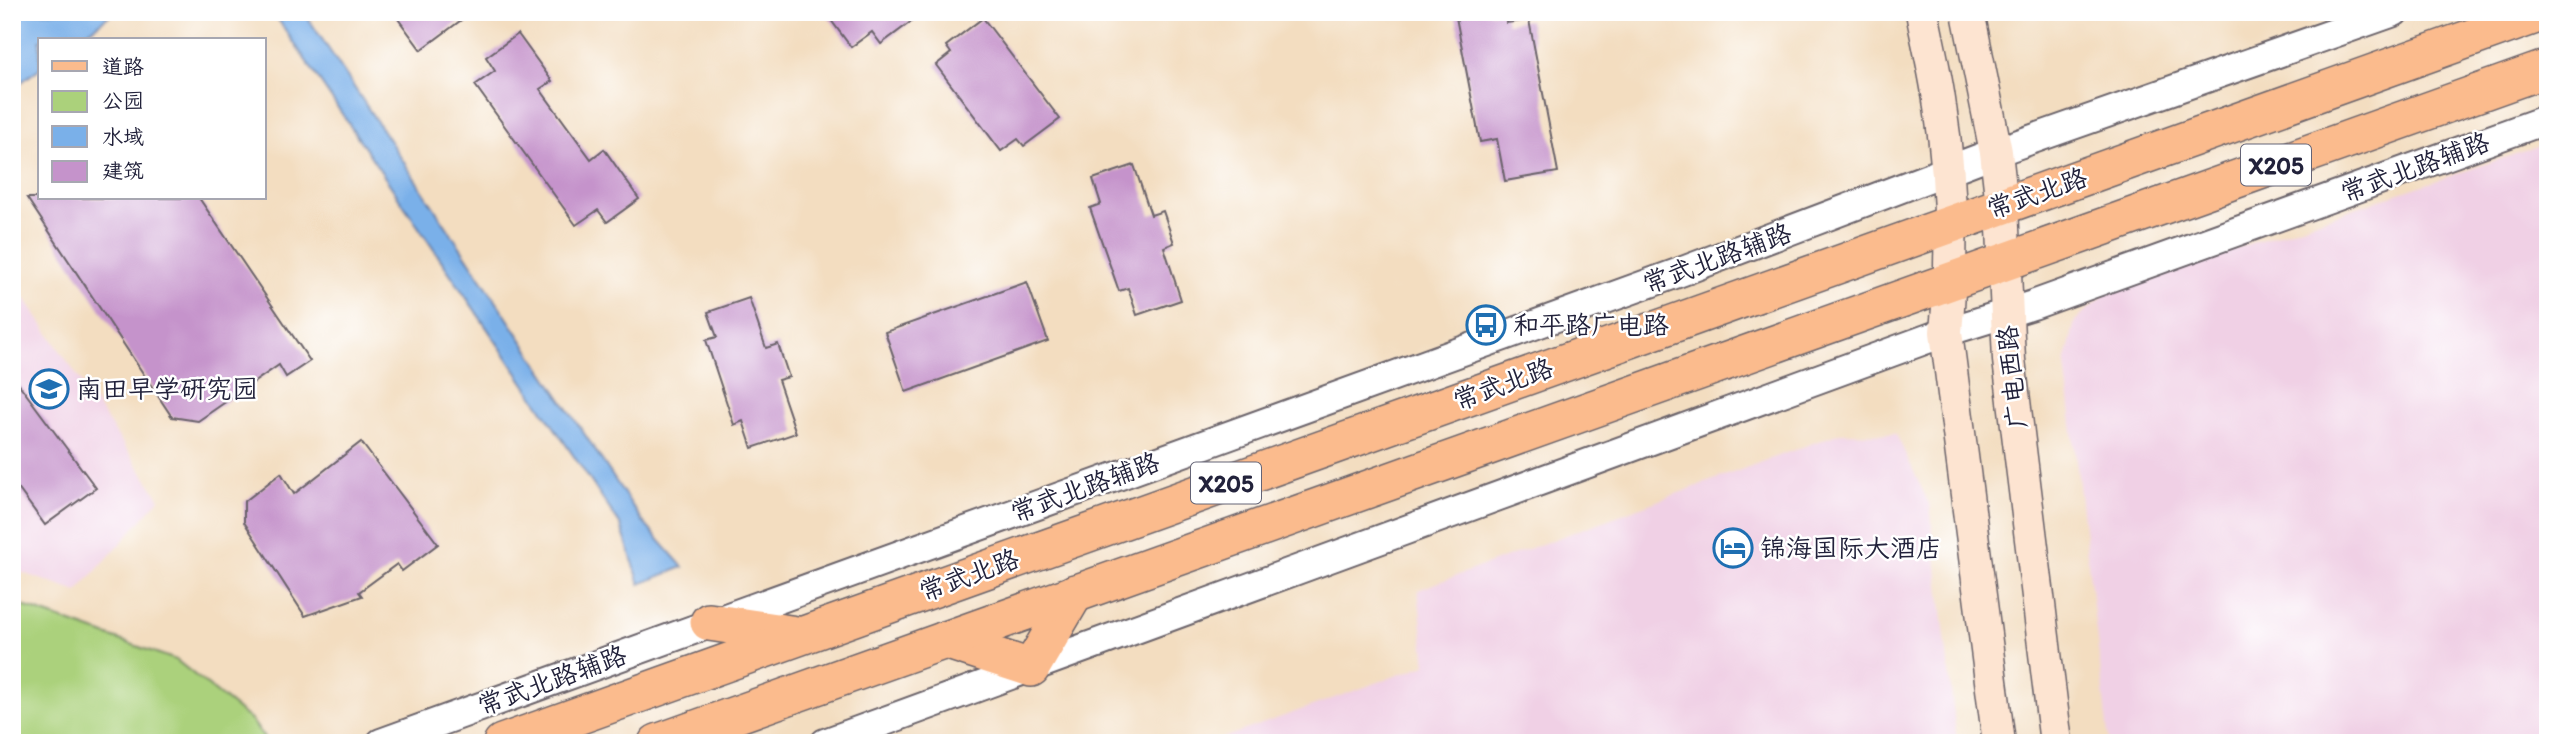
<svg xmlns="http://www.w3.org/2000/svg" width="2560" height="755" font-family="Itim,'LXGW WenKai TC',sans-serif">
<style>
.built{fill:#f0d0e5}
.green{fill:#abd17b;stroke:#667a5b;stroke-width:2}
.water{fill:#7ab0e9;stroke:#4e6992;stroke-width:2}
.building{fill:#c593cb}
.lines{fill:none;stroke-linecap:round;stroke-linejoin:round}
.tertiary-casing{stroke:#6b636a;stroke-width:32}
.secondary-casing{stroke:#6b636a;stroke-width:35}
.primary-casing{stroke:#6b636a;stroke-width:40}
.tertiary{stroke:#fff;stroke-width:28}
.secondary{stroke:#fde4d1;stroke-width:32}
.primary{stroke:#fbbb8d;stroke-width:37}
.labels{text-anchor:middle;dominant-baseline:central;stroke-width:5;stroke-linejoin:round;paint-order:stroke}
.shield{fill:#fff;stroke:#646476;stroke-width:2}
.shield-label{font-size:24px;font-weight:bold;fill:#22223b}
.street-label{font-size:26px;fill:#22223b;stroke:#fff}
.poi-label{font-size:26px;fill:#22223b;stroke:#fff;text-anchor:start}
</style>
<rect width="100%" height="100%" fill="#fff"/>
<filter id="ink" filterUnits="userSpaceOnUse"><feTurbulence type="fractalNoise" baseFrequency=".0143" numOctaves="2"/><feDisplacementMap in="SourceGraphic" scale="14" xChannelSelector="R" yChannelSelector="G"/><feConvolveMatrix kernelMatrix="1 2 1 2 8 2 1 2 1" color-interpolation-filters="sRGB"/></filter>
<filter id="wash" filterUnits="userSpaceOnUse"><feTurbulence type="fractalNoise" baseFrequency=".00686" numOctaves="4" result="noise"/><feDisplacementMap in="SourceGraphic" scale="28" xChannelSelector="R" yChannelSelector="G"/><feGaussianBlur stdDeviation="1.57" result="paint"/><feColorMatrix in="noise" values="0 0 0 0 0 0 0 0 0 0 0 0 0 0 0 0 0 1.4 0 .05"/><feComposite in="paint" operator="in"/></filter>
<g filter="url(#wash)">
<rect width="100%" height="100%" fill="#f3ddc0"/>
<g class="built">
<path d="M 2548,143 L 2548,743 L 2109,743 L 2065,364 L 2075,321 L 2109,291 Z"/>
<path d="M 12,279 L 160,499 L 77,592 L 12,569 Z"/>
<path d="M 1840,433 L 1896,434 L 1930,506 L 1957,743 L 1209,743 L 1426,665 L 1418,590 Z"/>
</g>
<path class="green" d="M 12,602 L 176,660 L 252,721 L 268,743 L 12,743 Z"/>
<g class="water">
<path d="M 12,12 L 114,12 L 77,40 L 40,40 L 40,68 L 12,89 Z"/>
<path d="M 273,12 L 304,12 L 643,522 L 683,567 L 640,584 L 621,526 Z"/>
</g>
<g id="blocks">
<g class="building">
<path d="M 393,12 L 472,12 L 421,50 Z"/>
<path d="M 825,12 L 924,12 L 881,44 L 872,32 L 851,47 Z"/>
<path d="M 1455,12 L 1505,12 L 1507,23 L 1529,20 L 1558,172 L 1505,181 L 1497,139 L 1480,142 Z"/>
<path d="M 983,18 L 1060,119 L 1024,146 L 1018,139 L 1001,151 L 936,65 L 951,53 L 946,46 Z"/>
<path d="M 518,34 L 552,81 L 540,89 L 591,159 L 604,149 L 639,199 L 607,222 L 598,210 L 576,225 L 475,85 L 495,71 L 486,57 Z"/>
<path d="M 1134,165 L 1151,215 L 1163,211 L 1174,243 L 1164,247 L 1181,300 L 1137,315 L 1128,288 L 1119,291 L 1090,208 L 1101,204 L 1093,179 Z"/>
<path d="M 27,198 L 199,198 L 310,361 L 286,377 L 279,365 L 198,421 L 172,417 Z"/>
<path d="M 1027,282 L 1048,341 L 906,392 L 885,332 Z"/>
<path d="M 749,298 L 766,348 L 778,344 L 789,377 L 778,380 L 796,433 L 752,448 L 743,421 L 734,425 L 706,340 L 717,337 L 708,312 Z"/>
<path d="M 12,375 L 96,488 L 45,525 L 12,480 Z"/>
<path d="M 361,442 L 438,544 L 402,571 L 397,564 L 359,592 L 362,596 L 305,616 L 244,522 L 244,502 L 281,473 L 294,494 Z"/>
</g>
</g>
</g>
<g filter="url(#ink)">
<use href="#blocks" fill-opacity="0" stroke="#6b636a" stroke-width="2"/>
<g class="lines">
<g class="tertiary-casing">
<g id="tertiary">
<path d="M 381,743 L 1683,271 L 1996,152 L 2394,12"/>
<path d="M 825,743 L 1946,332 L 2033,305 L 2548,119"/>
</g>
</g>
<g class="secondary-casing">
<g id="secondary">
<path d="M 1922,12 C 1928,44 1936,75 1940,107 C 1952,181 1953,257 1946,332 L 1999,743"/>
<path d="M 1968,12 L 1996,152 L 2002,206 L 2009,360 L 2056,743"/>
</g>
</g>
<g class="primary-casing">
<g id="primary">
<path d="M 709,622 L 797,635"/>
<path d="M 945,640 L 1031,668 L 1075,593"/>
<path d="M 502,743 L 2544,12"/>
<path d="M 657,743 L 2548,68"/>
</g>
</g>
<use href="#tertiary" class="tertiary"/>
<use href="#secondary" class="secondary"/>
<use href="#primary" class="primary"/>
</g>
</g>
<defs>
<g id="bus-ring" transform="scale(2.0125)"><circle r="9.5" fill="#fff" stroke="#1f6fb2" stroke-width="1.5"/><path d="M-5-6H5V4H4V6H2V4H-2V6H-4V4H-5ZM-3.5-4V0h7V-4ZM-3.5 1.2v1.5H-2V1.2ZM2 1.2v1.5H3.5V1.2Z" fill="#1f6fb2"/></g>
<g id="school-ring" transform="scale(2.0125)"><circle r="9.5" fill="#fff" stroke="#1f6fb2" stroke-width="1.5"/><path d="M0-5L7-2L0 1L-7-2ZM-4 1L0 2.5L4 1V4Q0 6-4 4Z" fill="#1f6fb2"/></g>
<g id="hotel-ring" transform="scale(2.0125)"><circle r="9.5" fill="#fff" stroke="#1f6fb2" stroke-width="1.5"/><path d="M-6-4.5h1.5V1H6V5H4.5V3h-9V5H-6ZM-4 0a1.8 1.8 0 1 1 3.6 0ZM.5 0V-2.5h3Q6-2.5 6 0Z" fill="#1f6fb2"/></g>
</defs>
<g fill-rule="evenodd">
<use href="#bus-ring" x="1486" y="325"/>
<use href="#school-ring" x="49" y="389"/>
<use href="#hotel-ring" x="1733" y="548"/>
</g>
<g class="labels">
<g class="shield">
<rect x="2241" y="144.5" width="70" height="41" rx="5"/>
<rect x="1191" y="462.5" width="70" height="41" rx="5"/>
</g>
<g class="shield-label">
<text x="2276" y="165">X205</text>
<text x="1226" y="483">X205</text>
</g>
<g class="street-label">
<text transform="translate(2415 167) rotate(-20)">常武北路辅路</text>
<text transform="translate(2037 193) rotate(-19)">常武北路</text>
<text transform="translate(1717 258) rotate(-20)">常武北路辅路</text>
<text transform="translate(2012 377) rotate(-96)">广电西路</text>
<text transform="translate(1503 384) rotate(-20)">常武北路</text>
<text transform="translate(1085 487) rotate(-20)">常武北路辅路</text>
<text transform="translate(969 575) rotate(-20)">常武北路</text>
<text transform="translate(552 680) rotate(-20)">常武北路辅路</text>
</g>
<g class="poi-label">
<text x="1513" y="325">和平路广电路</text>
<text x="76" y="389">南田早学研究园</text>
<text x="1760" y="548">锦海国际大酒店</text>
</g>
</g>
<rect width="2560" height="755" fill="none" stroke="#fff" stroke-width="42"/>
<rect x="38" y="38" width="228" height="161" fill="#ffffff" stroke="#a7a7b1" stroke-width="2"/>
<rect x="52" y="61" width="35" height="10" fill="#fbbb8d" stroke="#a7a7b1" stroke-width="2"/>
<text x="102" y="74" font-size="21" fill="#22223b">道路</text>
<rect x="52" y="91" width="35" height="21" fill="#abd17b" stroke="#a7a7b1" stroke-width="2"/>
<text x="102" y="108" font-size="21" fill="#22223b">公园</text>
<rect x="52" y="126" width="35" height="21" fill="#7ab0e9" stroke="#a7a7b1" stroke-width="2"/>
<text x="102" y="144" font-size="21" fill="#22223b">水域</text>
<rect x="52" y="161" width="35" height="21" fill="#c593cb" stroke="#a7a7b1" stroke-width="2"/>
<text x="102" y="178" font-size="21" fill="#22223b">建筑</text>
</svg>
